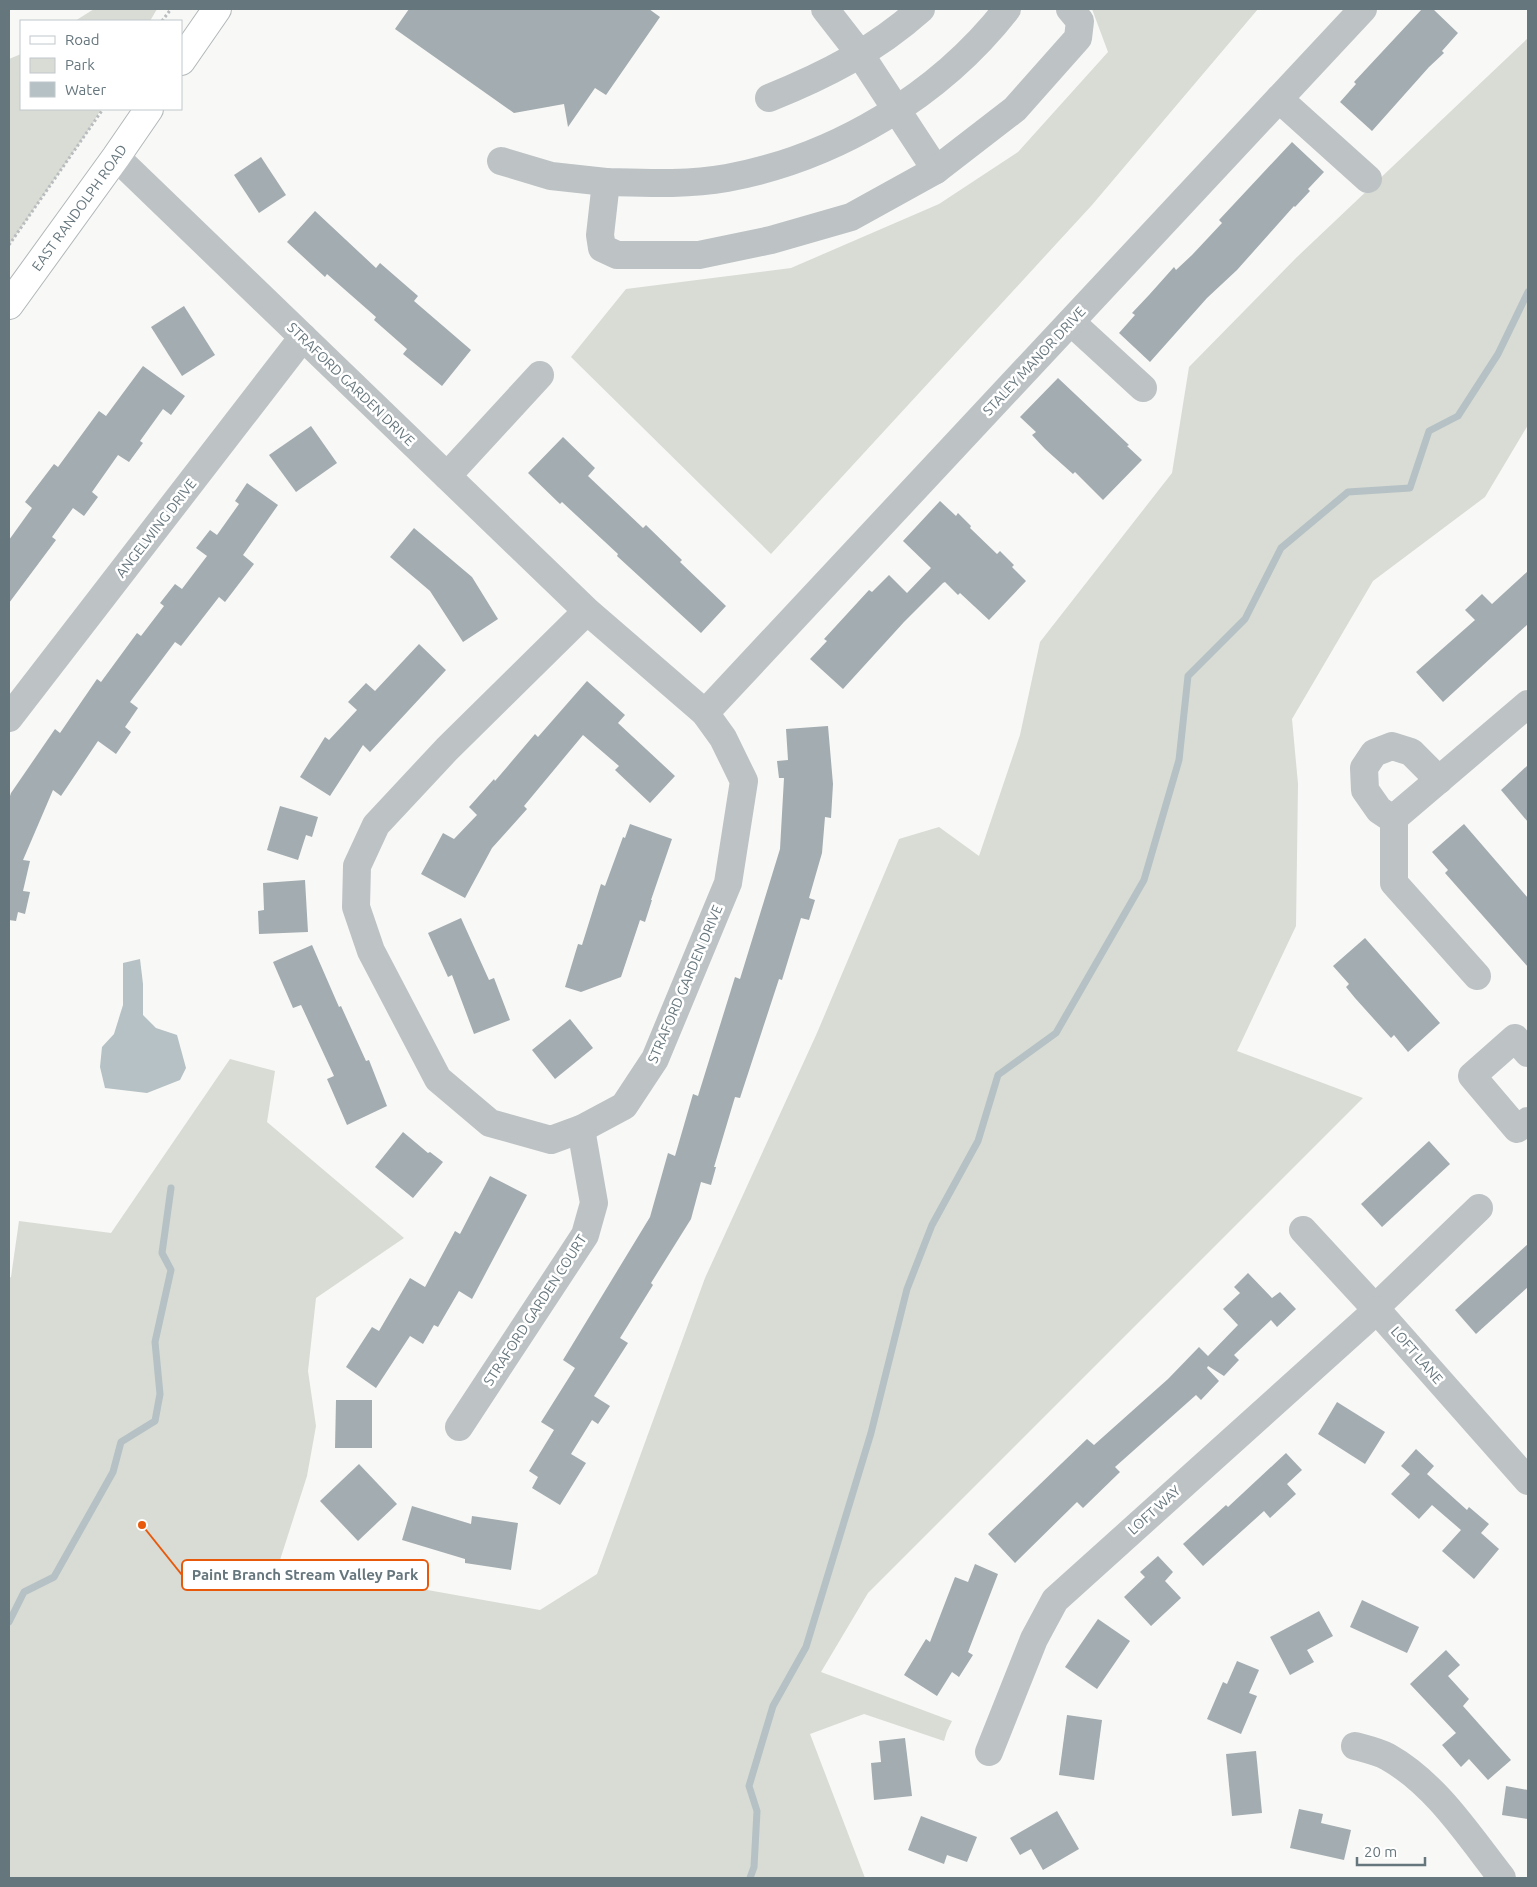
<svg xmlns="http://www.w3.org/2000/svg" width="1537" height="1887" font-family="Ubuntu,sans-serif">
<style>
.green{fill:#d8dcd5}
.water{fill:#b5c1c4}
.lines{fill:none;stroke-linecap:round;stroke-linejoin:round}
.stream{stroke:#b5c1c4;stroke-width:7}
.building{fill:#a3acb0}
.major-casing{stroke:#b1b7b9;stroke-width:30}
.path{stroke:#b8bcbe;stroke-width:3;stroke-dasharray:2.5 2.5;stroke-linecap:butt}
.minor{stroke:#bdc2c5;stroke-width:28}
.major{stroke:#fff;stroke-width:28}
.labels{text-anchor:middle;dominant-baseline:central;stroke-width:5;stroke-linejoin:round;paint-order:stroke}
.street-label{font-size:14px;fill:#66767d;stroke:#fff}
.leader{fill:none;stroke:#e8590c;stroke-width:2}
.callout-dot{fill:#e8590c;stroke:#fff;stroke-width:2}
.callout{fill:#fff;stroke:#e8590c;stroke-width:2}
.callout-label{font-size:15px;text-anchor:middle;font-weight:bold;fill:#66767d}
</style>
<rect width="100%" height="100%" fill="#f8f8f6"/>
<g class="green">
<path d="M 94,9 L 157,9 L 150,21 L 75,21 Z"/>
<path d="M 1092,9 L 1258,9 L 1092,205 L 771,554 L 571,357 L 626,289 L 791,268 L 939,204 L 1018,152 L 1108,52 Z"/>
<path d="M 1528,38 L 1528,425 L 1485,497 L 1373,581 L 1292,719 L 1298,784 L 1296,926 L 1237,1051 L 1363,1098 L 868,1593 L 821,1672 L 952,1721 L 947,1731 L 944,1741 L 864,1714 L 810,1734 L 865,1878 L 9,1878 L 9,1278 L 11,1277 L 19,1221 L 111,1233 L 230,1059 L 275,1071 L 267,1122 L 404,1238 L 316,1298 L 308,1371 L 316,1426 L 307,1476 L 280,1560 L 394,1584 L 540,1610 L 597,1574 L 705,1278 L 817,1033 L 899,839 L 939,827 L 979,856 L 1020,735 L 1040,642 L 1172,473 L 1189,367 L 1296,258 Z"/>
<path d="M 21,54 L 21,109 L 101,109 L 92,125 L 9,245 L 9,59 Z"/>
</g>
<path class="water" d="M 140,959 L 143,984 L 143,1015 L 156,1028 L 177,1035 L 186,1068 L 180,1080 L 147,1093 L 105,1088 L 100,1067 L 102,1047 L 114,1034 L 123,1005 L 123,963 Z"/>
<g class="lines">
<g class="stream">
<path d="M 9,1622 L 24,1592 L 54,1577 L 113,1472 L 121,1442 L 155,1421 L 160,1394 L 155,1342 L 171,1270 L 162,1253 L 171,1188"/>
<path d="M 750,1878 L 754,1867 L 757,1811 L 749,1786 L 773,1706 L 806,1647 L 871,1433 L 907,1289 L 932,1225 L 978,1141 L 998,1075 L 1056,1033 L 1144,880 L 1179,760 L 1188,676 L 1245,619 L 1281,548 L 1348,492 L 1410,488 L 1429,431 L 1458,416 L 1498,354 L 1528,292"/>
</g>
</g>
<g class="building">
<path d="M 409,9 L 649,9 L 660,17 L 606,95 L 595,88 L 568,127 L 564,104 L 514,113 L 395,29 Z"/>
<path d="M 1422,9 L 1433,9 L 1458,33 L 1442,51 L 1444,53 L 1429,67 L 1372,131 L 1340,102 L 1356,84 L 1354,82 Z"/>
<path d="M 1292,142 L 1324,172 L 1308,189 L 1310,191 L 1295,207 L 1294,206 L 1237,270 L 1207,298 L 1150,362 L 1119,333 L 1135,315 L 1132,313 L 1149,295 L 1174,267 L 1176,270 L 1192,255 L 1222,223 L 1219,220 Z"/>
<path d="M 261,157 L 286,195 L 259,213 L 234,175 Z"/>
<path d="M 315,211 L 376,268 L 380,263 L 418,296 L 414,301 L 471,350 L 442,386 L 403,354 L 407,349 L 374,320 L 376,317 L 327,274 L 325,277 L 287,242 Z"/>
<path d="M 184,306 L 215,355 L 182,376 L 151,327 Z"/>
<path d="M 143,366 L 185,396 L 171,415 L 163,409 L 140,441 L 143,443 L 129,462 L 118,455 L 92,492 L 98,497 L 84,516 L 73,508 L 52,537 L 56,540 L 9,603 L 9,540 L 32,508 L 25,502 L 54,464 L 58,467 L 99,411 L 106,416 Z"/>
<path d="M 1058,378 L 1129,445 L 1127,446 L 1142,460 L 1103,500 L 1075,472 L 1073,474 L 1045,449 L 1032,435 L 1036,432 L 1020,417 Z"/>
<path d="M 311,426 L 337,463 L 296,492 L 269,455 Z"/>
<path d="M 563,437 L 595,468 L 588,476 L 643,528 L 646,525 L 682,560 L 680,562 L 726,606 L 701,633 L 617,556 L 618,554 L 562,502 L 560,504 L 528,473 Z"/>
<path d="M 247,483 L 278,505 L 243,555 L 254,564 L 225,602 L 219,597 L 181,646 L 175,642 L 130,702 L 138,708 L 125,727 L 131,732 L 116,754 L 98,741 L 61,796 L 53,790 L 23,860 L 30,861 L 23,891 L 30,892 L 25,914 L 18,912 L 16,921 L 9,920 L 9,799 L 11,793 L 55,729 L 60,733 L 97,679 L 101,682 L 137,633 L 141,636 L 164,606 L 160,603 L 175,584 L 182,589 L 207,556 L 196,548 L 210,530 L 217,535 L 239,504 L 235,501 Z"/>
<path d="M 940,501 L 956,516 L 958,513 L 971,526 L 970,528 L 997,554 L 1000,551 L 1014,565 L 1012,567 L 1026,581 L 989,620 L 960,593 L 958,595 L 945,582 L 943,583 L 904,622 L 843,689 L 810,659 L 827,641 L 824,639 L 869,590 L 872,592 L 889,575 L 907,593 L 931,568 L 903,541 Z"/>
<path d="M 414,528 L 472,577 L 498,619 L 463,642 L 430,591 L 390,557 Z"/>
<path d="M 1528,571 L 1528,624 L 1443,702 L 1416,672 L 1475,620 L 1465,610 L 1482,594 L 1492,604 Z"/>
<path d="M 419,644 L 446,670 L 370,752 L 363,745 L 330,796 L 300,777 L 325,737 L 329,740 L 357,710 L 348,702 L 366,683 L 375,691 Z"/>
<path d="M 587,681 L 625,715 L 618,723 L 675,776 L 650,803 L 615,770 L 619,766 L 583,735 L 524,806 L 527,809 L 492,848 L 465,898 L 421,874 L 443,833 L 454,839 L 477,815 L 469,807 L 494,779 L 495,781 L 535,734 L 538,737 Z"/>
<path d="M 828,726 L 833,784 L 831,818 L 825,817 L 822,853 L 809,898 L 815,900 L 809,920 L 801,918 L 782,980 L 779,979 L 740,1098 L 735,1097 L 714,1167 L 716,1167 L 711,1185 L 701,1182 L 691,1219 L 651,1283 L 653,1285 L 620,1338 L 628,1343 L 594,1396 L 610,1406 L 598,1424 L 592,1420 L 571,1454 L 586,1463 L 560,1505 L 532,1488 L 538,1477 L 529,1471 L 554,1430 L 541,1422 L 575,1368 L 563,1360 L 650,1217 L 668,1153 L 675,1156 L 693,1094 L 698,1096 L 735,977 L 740,979 L 780,849 L 784,778 L 779,778 L 777,761 L 788,760 L 786,729 Z"/>
<path d="M 1528,765 L 1528,822 L 1501,790 Z"/>
<path d="M 280,806 L 318,817 L 312,837 L 306,835 L 298,860 L 267,850 Z"/>
<path d="M 630,824 L 672,839 L 651,900 L 652,900 L 645,922 L 640,920 L 621,977 L 581,992 L 565,987 L 578,944 L 582,945 L 601,884 L 605,886 L 623,837 L 625,838 Z"/>
<path d="M 1464,824 L 1528,898 L 1528,967 L 1445,873 L 1448,870 L 1432,852 Z"/>
<path d="M 305,880 L 308,932 L 259,934 L 258,911 L 264,910 L 263,883 Z"/>
<path d="M 461,918 L 489,980 L 494,978 L 510,1020 L 474,1034 L 452,975 L 448,977 L 428,933 Z"/>
<path d="M 1365,938 L 1440,1023 L 1408,1052 L 1394,1035 L 1391,1038 L 1355,998 L 1346,987 L 1349,984 L 1333,966 Z"/>
<path d="M 312,945 L 339,1007 L 341,1006 L 366,1061 L 369,1060 L 387,1106 L 347,1125 L 327,1079 L 334,1076 L 301,1005 L 293,1008 L 273,962 Z"/>
<path d="M 570,1019 L 593,1048 L 555,1079 L 532,1050 Z"/>
<path d="M 403,1132 L 428,1153 L 430,1152 L 443,1162 L 413,1198 L 375,1167 Z"/>
<path d="M 1429,1141 L 1450,1164 L 1382,1227 L 1361,1204 Z"/>
<path d="M 490,1176 L 527,1195 L 472,1299 L 459,1291 L 438,1327 L 434,1325 L 423,1344 L 410,1336 L 376,1388 L 346,1367 L 372,1327 L 379,1331 L 410,1278 L 425,1287 L 455,1231 L 460,1234 Z"/>
<path d="M 1528,1244 L 1528,1287 L 1476,1334 L 1455,1310 Z"/>
<path d="M 1248,1273 L 1272,1298 L 1280,1292 L 1296,1309 L 1277,1327 L 1271,1320 L 1234,1355 L 1239,1360 L 1224,1376 L 1208,1366 L 1207,1368 L 1219,1381 L 1201,1400 L 1196,1395 L 1115,1467 L 1120,1472 L 1083,1508 L 1077,1502 L 1015,1563 L 988,1534 L 1087,1439 L 1094,1445 L 1168,1379 L 1199,1347 L 1208,1356 L 1238,1325 L 1223,1309 L 1240,1293 L 1234,1287 Z"/>
<path d="M 336,1400 L 372,1400 L 372,1448 L 335,1448 Z"/>
<path d="M 1337,1402 L 1385,1432 L 1365,1464 L 1318,1434 Z"/>
<path d="M 1416,1449 L 1434,1466 L 1427,1474 L 1467,1510 L 1469,1507 L 1489,1524 L 1481,1533 L 1499,1549 L 1474,1579 L 1442,1551 L 1461,1530 L 1432,1505 L 1419,1519 L 1391,1494 L 1410,1474 L 1401,1466 Z"/>
<path d="M 1286,1453 L 1302,1470 L 1287,1484 L 1296,1494 L 1270,1518 L 1264,1511 L 1203,1566 L 1183,1544 L 1226,1505 L 1228,1507 Z"/>
<path d="M 359,1464 L 397,1504 L 358,1541 L 320,1501 Z"/>
<path d="M 412,1506 L 471,1524 L 472,1516 L 518,1523 L 511,1570 L 465,1563 L 465,1559 L 402,1540 Z"/>
<path d="M 1158,1556 L 1173,1572 L 1165,1581 L 1181,1598 L 1151,1626 L 1124,1597 L 1145,1577 L 1140,1572 Z"/>
<path d="M 975,1564 L 998,1574 L 968,1652 L 973,1655 L 959,1677 L 952,1672 L 937,1696 L 904,1675 L 926,1639 L 930,1642 L 955,1577 L 968,1582 Z"/>
<path d="M 1362,1600 L 1419,1627 L 1407,1653 L 1350,1627 Z"/>
<path d="M 1319,1611 L 1333,1636 L 1307,1650 L 1314,1662 L 1290,1675 L 1270,1637 Z"/>
<path d="M 1098,1619 L 1130,1641 L 1097,1689 L 1065,1667 Z"/>
<path d="M 1446,1650 L 1460,1665 L 1448,1676 L 1469,1699 L 1463,1706 L 1511,1760 L 1488,1780 L 1469,1759 L 1461,1767 L 1442,1745 L 1456,1733 L 1410,1684 Z"/>
<path d="M 1237,1661 L 1259,1670 L 1249,1693 L 1257,1696 L 1241,1734 L 1207,1719 L 1223,1682 L 1227,1684 Z"/>
<path d="M 1067,1715 L 1102,1720 L 1094,1780 L 1059,1775 Z"/>
<path d="M 905,1738 L 912,1796 L 874,1800 L 871,1763 L 881,1762 L 879,1741 Z"/>
<path d="M 1256,1751 L 1262,1813 L 1232,1816 L 1226,1754 Z"/>
<path d="M 1506,1786 L 1528,1790 L 1528,1819 L 1502,1815 Z"/>
<path d="M 1299,1809 L 1323,1814 L 1321,1823 L 1351,1830 L 1344,1860 L 1290,1848 Z"/>
<path d="M 1057,1811 L 1079,1849 L 1043,1870 L 1031,1849 L 1020,1855 L 1010,1838 Z"/>
<path d="M 921,1816 L 977,1837 L 967,1862 L 947,1855 L 944,1864 L 908,1850 Z"/>
</g>
<g class="lines">
<g class="major-casing">
<g id="major">
<path d="M 181,61 L 217,9"/>
<path id="s1" d="M 9,305 L 116,157 L 149,109"/>
</g>
</g>
<g class="path">
<path d="M 162,21 L 171,9"/>
<path d="M 9,245 L 103,109"/>
</g>
<g class="minor">
<path d="M 825,9 L 860,54 L 936,170"/>
<path d="M 769,98 C 826,75 875,50 921,9"/>
<path d="M 1279,99 L 1368,179"/>
<path d="M 116,157 L 587,611 L 705,713 L 723,738 L 744,781 L 728,883 L 655,1059 L 624,1106 L 581,1129 L 551,1140 L 490,1123 L 438,1079 L 371,951 L 356,907 L 357,866 L 376,825 L 447,749 L 587,611"/>
<path d="M 501,161 L 551,176 L 606,182 L 600,235 L 602,248 L 617,255 L 699,255 L 771,240 L 851,217 L 936,170 L 1015,109 L 1078,38 L 1080,21 L 1070,9"/>
<path d="M 606,182 C 646,183 687,185 727,178 C 835,158 939,96 1007,9"/>
<path d="M 1071,322 L 1143,388"/>
<path d="M 447,476 L 540,375"/>
<path d="M 705,713 L 1363,9"/>
<path d="M 9,718 L 303,337"/>
<path d="M 1394,820 L 1379,810 L 1365,790 L 1364,768 L 1374,753 L 1392,746 L 1411,752 L 1439,780"/>
<path d="M 1477,976 L 1394,883 L 1394,818 L 1528,704"/>
<path d="M 1528,1053 L 1515,1038 L 1472,1076 L 1517,1129 L 1528,1121"/>
<path d="M 1303,1230 L 1375,1308 L 1528,1481"/>
<path d="M 1375,1308 L 1479,1208"/>
<path d="M 459,1427 L 585,1235 L 594,1203 L 581,1129"/>
<path d="M 1355,1746 C 1366,1749 1379,1752 1388,1757 C 1436,1784 1469,1836 1502,1878"/>
<path d="M 989,1752 L 1034,1639 L 1055,1600 L 1377,1310"/>
</g>
<use href="#major" class="major"/>
</g>
<g class="labels">
<g class="street-label">
<text stroke="none"><textPath href="#s1" startOffset="120">EAST RANDOLPH ROAD</textPath></text>
<text transform="translate(1034 361) rotate(-47)">STALEY MANOR DRIVE</text>
<text transform="translate(351 384) rotate(44)">STRAFORD GARDEN DRIVE</text>
<text transform="translate(156 528) rotate(-52)">ANGELWING DRIVE</text>
<text transform="translate(685 984) rotate(-67)">STRAFORD GARDEN DRIVE</text>
<text transform="translate(535 1310) rotate(-57)">STRAFORD GARDEN COURT</text>
<text transform="translate(1417 1355) rotate(49)">LOFT LANE</text>
<text transform="translate(1154 1510) rotate(-42)">LOFT WAY</text>
</g>
</g>
<path class="leader" d="M142 1525L182 1575"/>
<circle class="callout-dot" cx="142" cy="1525" r="5"/>
<rect class="callout" x="182" y="1560" width="246" height="30" rx="5"/>
<g class="callout-label">
<text x="305" y="1580">Paint Branch Stream Valley Park</text>
</g>
<rect width="1537" height="1887" fill="none" stroke="#66767d" stroke-width="20"/>
<rect x="20" y="20" width="162" height="90" fill="#ffffff" stroke="#c2c8cb"/>
<rect x="30" y="36" width="25" height="8" fill="#ffffff" stroke="#c2c8cb"/>
<text x="65" y="45" font-size="15" fill="#66767d">Road</text>
<rect x="30" y="58" width="25" height="15" fill="#d8dcd5" stroke="#c2c8cb"/>
<text x="65" y="70" font-size="15" fill="#66767d">Park</text>
<rect x="30" y="82" width="25" height="15" fill="#b5c1c4" stroke="#c2c8cb"/>
<text x="65" y="95" font-size="15" fill="#66767d">Water</text>
<path d="M1357 1857v8h68v-8" fill="none" stroke="#66767d" stroke-width="2.5"/>
<text x="1364" y="1857" font-size="15" fill="#66767d" stroke="#ffffff" stroke-width="4" paint-order="stroke">20 m</text>
</svg>
